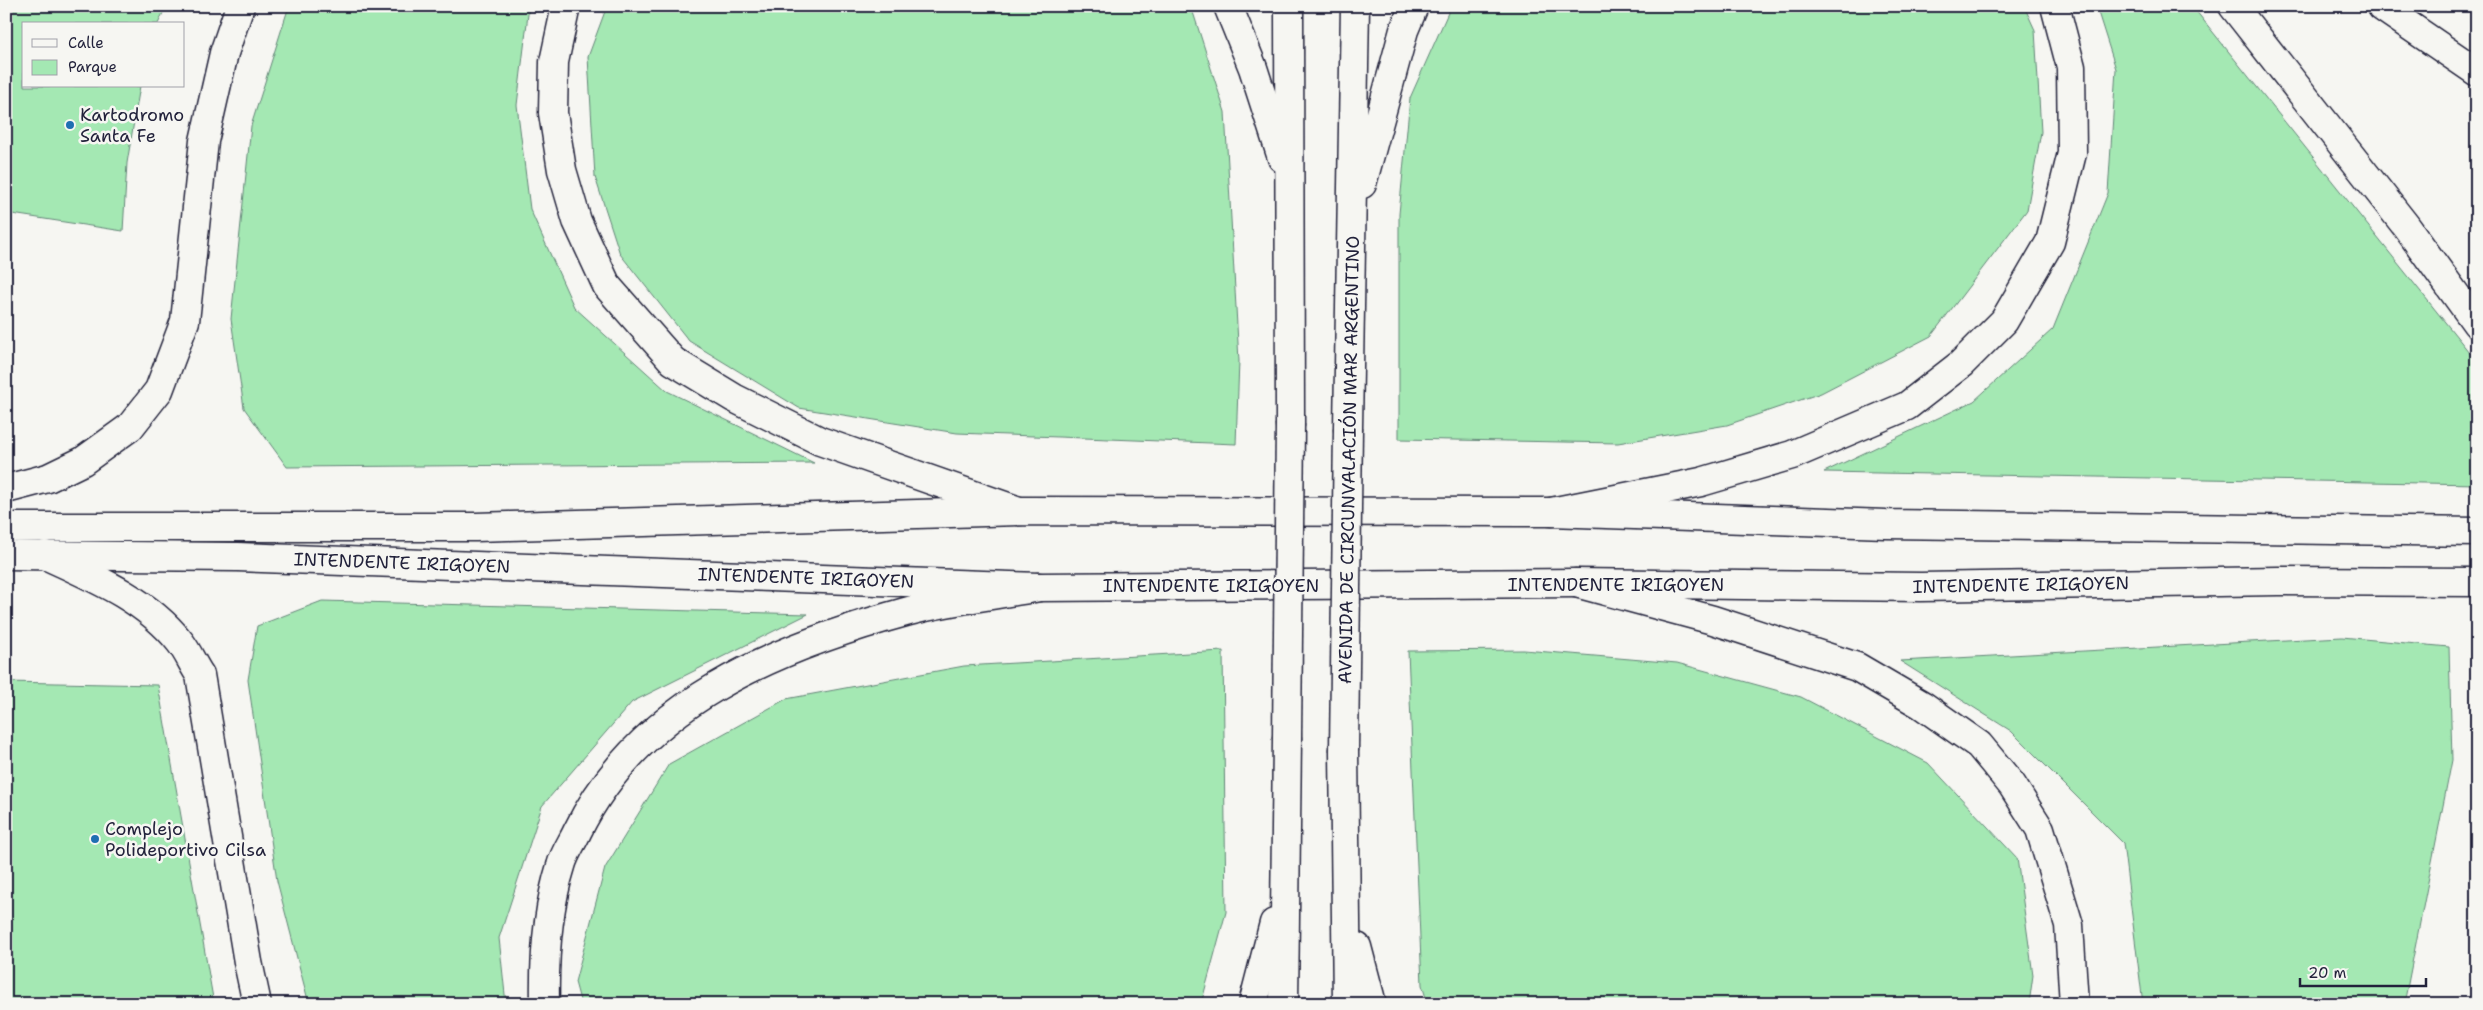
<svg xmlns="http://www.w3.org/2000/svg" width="2483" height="1010" font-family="'Shantell Sans',sans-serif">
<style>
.green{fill:#a4e8b3;stroke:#638577}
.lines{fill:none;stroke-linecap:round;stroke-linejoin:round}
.street-casing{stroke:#22223b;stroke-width:31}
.primary-casing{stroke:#22223b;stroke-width:31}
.highway-casing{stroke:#22223b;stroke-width:31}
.street{stroke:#f6f6f2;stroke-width:28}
.primary{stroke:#f6f6f2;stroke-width:28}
.highway{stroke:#f6f6f2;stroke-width:28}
.highway-bridge-casing{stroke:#22223b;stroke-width:31;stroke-linecap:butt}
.highway-bridge{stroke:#f6f6f2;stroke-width:28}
.poi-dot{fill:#1f6fb2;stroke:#f6f6f2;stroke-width:2}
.labels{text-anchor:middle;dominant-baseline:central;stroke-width:5;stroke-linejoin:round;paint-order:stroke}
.poi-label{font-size:18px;fill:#22223b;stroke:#f6f6f2;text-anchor:start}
.street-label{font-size:18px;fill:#22223b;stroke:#f6f6f2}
</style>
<rect width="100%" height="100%" fill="#f6f6f2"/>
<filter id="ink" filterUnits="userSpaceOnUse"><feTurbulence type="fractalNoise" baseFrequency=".02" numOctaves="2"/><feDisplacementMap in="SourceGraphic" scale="10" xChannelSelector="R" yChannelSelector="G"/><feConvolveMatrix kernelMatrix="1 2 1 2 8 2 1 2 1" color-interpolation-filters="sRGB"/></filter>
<g filter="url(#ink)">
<g class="green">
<path d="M 6,6 L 166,6 L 158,24 L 24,24 L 24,86 L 140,86 L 127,163 L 123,231 L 12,214 L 6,236 Z"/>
<path d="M 289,6 L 529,6 L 517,105 L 530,209 L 574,307 L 667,391 L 814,463 L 287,467 L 244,408 L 231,319 L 251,126 Z"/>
<path d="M 607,6 L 1191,6 L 1225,112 L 1239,361 L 1236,444 L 957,433 L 799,408 L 689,341 L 620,254 L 595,177 L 588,57 Z"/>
<path d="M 1451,6 L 2024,6 L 2035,30 L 2041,132 L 2027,210 L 1931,336 L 1821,393 L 1727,425 L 1618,443 L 1399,439 L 1399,214 L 1410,98 Z"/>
<path d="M 2096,6 L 2192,6 L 2477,362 L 2477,484 L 1824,472 L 1974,401 L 2053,329 L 2108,193 L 2116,69 Z"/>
<path d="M 322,601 L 808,614 L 632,702 L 542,806 L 499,938 L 506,1004 L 309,1004 L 277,881 L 248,680 L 257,626 Z"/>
<path d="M 2342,637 L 2449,647 L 2452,760 L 2404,1004 L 2143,1004 L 2123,843 L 2011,731 L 1900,661 Z"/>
<path d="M 1524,650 L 1677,663 L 1801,697 L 1928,763 L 2017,858 L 2033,975 L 2029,1004 L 1428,1004 L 1422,985 L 1408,651 Z"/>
<path d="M 1223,651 L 1226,912 L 1201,1004 L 581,1004 L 575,982 L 605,868 L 669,764 L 786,699 L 964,666 Z"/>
<path d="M 6,682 L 158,685 L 214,1004 L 6,1004 Z"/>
</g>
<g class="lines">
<g class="street-casing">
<path id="street" d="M 2382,7 L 2477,72"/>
</g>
<g class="primary-casing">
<g id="primary">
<path d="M 6,527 L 476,527 L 1019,511 L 1551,512 L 1886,524 L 2477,532"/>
<path d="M 6,555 L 238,557 L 1039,587 L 1576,583 L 1921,587 L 2278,581 L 2477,582"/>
</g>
</g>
<g class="highway-casing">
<g id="highway">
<path d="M 566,6 L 554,62 L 553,113 L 562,170 L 577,221 L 607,286 L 673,361 L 734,398 L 820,441 L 1019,511"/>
<path d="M 1228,6 L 1253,68 L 1282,158"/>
<path d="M 1289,6 L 1290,424"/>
<path d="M 2233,6 L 2406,226 L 2477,324"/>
<path d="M 1362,184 L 1404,30 L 1414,6"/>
<path d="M 1348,428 L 1355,6"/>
<path d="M 6,489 L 48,478 L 83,461 L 130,427 L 159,390 L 185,321 L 204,141 L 224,53 L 240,6"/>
<path d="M 1551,512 L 1701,482 L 1792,455 L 1907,406 L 1961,364 L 2004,321 L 2050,242 L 2072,153 L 2071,67 L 2055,6"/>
<path d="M 45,555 C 93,577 146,599 180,642 C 188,652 193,665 200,675 L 248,962 L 257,1004"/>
<path d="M 1576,583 L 1713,620 L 1857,667 L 1922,705 L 1979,745 L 2012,785 L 2040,829 L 2069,925 L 2074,1004"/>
<path d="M 1344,751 L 1347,1004"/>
<path d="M 1357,947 L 1372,1004"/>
<path d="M 545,1004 C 544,958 547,910 561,866 C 564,854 572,843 577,832 C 640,702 777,647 909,611 C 951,600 996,595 1039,587"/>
<path d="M 1253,1004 L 1274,923"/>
<path d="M 1284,1004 L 1287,739"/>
</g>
</g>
<use href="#street" class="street"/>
<use href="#primary" class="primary"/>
<use href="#highway" class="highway"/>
<g class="highway-bridge-casing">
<g id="highway-bridge">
<path d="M 1287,739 L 1290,424"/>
<path d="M 1344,751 L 1348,428"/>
</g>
</g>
<use href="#highway-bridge" class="highway-bridge"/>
</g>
</g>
<g class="poi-dot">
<circle cx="70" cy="125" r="5"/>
<circle cx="95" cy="839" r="5"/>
</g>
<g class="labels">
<g class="poi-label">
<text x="80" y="115">Kartodromo<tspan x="80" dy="21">Santa Fe</tspan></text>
<text x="105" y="829">Complejo<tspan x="105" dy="21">Polideportivo Cilsa</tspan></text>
</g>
<g class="street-label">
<text transform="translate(1349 460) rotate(-89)">AVENIDA DE CIRCUNVALACIÓN MAR ARGENTINO</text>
<text transform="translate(402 563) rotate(2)">INTENDENTE IRIGOYEN</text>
<text transform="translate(806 578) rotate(2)">INTENDENTE IRIGOYEN</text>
<text x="1616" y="585">INTENDENTE IRIGOYEN</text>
<text transform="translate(2021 585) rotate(-1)">INTENDENTE IRIGOYEN</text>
<text x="1211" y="586">INTENDENTE IRIGOYEN</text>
</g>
</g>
<rect width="2483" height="1010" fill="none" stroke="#f6f6f2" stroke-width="25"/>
<rect x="12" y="12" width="2458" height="985" fill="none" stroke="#22223b" stroke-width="2" filter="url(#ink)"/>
<rect x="22" y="22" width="162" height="65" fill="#f6f6f2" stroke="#a1a1a9"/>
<rect x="32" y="39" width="25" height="8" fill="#f6f6f2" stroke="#a1a1a9"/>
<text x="68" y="48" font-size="15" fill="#22223b">Calle</text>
<rect x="32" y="60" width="25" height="15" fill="#a4e8b3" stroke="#a1a1a9"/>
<text x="68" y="72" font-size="15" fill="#22223b">Parque</text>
<path d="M2300 978v8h126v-8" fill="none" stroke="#22223b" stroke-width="2.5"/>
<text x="2308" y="978" font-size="15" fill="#22223b" stroke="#f6f6f2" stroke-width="4" paint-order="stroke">20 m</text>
</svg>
